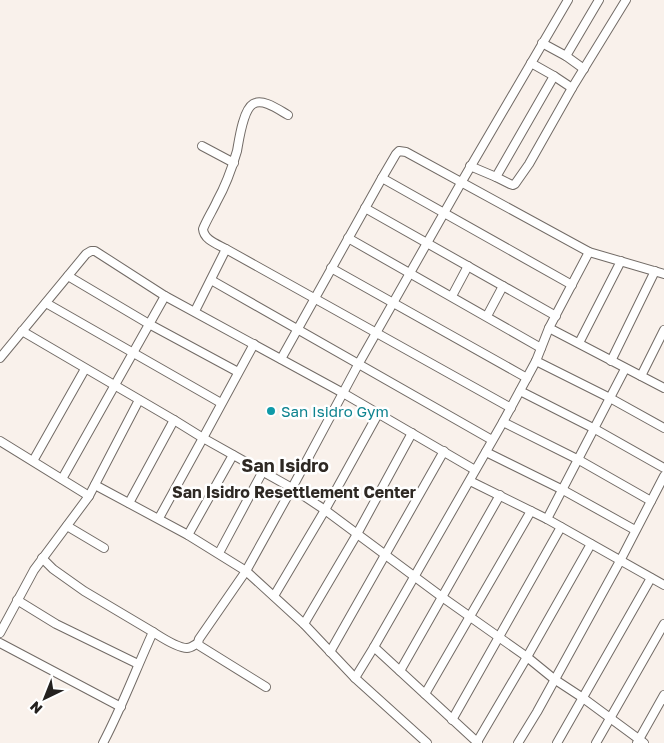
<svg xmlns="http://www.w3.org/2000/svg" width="664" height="743" font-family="'Golos Text',sans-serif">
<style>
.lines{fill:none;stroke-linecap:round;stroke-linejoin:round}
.minor-casing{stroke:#726b66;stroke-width:10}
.minor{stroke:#fff;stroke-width:8}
.culture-dot{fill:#0f9aa8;stroke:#fff;stroke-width:2}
.labels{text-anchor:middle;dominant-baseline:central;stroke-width:5;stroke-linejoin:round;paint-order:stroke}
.culture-label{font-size:15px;fill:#0d838f;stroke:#fff;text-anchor:start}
.neighbourhood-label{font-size:16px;font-weight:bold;fill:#2e2924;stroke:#fff}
.quarter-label{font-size:18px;font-weight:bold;fill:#2e2924;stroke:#fff}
</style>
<rect width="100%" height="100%" fill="#f9f1eb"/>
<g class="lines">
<g class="minor-casing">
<g id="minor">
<path d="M 542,43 L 566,56 L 584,69"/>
<path d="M 566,56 L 599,0"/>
<path d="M 531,63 L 554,76 L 572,88"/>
<path d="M 202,146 L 234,163"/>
<path d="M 470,166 L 496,177 L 510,184 L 513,185 L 515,184 L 529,164 L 572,88 L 626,0"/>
<path d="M 496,177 L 554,76"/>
<path d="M 382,178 L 572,285"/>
<path d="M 365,208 L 556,316"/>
<path d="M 348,238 L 541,348"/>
<path d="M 226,249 C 217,244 204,240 203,229 C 207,219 213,210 217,201 C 226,185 232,168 237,151 C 239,140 243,110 253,104 C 263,98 279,110 288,115"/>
<path d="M 331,268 L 527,378"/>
<path d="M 68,276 L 149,324 L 238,372"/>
<path d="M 211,280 L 492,440"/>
<path d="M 452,296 L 468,266"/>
<path d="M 46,303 L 221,403"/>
<path d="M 195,311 L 226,249 L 511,408"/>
<path d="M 487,316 L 503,286"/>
<path d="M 549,328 L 664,388"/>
<path d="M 22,331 L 174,420 L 203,438 L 292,488 L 325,510 L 442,597 L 527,657 L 554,679 L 583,698 L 644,743"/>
<path d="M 579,343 L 621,261"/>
<path d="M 0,358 L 86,254 L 91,251 L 95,251 L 165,296 L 343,393 L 475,470"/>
<path d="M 281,359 L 382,178 L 396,154 L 399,151 L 406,152 L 589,252 L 664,274"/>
<path d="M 536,361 L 610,398 L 664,428"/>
<path d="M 611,361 L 655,271"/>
<path d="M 641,376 L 664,330"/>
<path d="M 520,391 L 595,429 L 664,468"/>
<path d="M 503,422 L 579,460 L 651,501"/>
<path d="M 0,441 L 89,496"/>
<path d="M 486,452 L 563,490 L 635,530"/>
<path d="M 33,461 L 85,369"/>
<path d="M 62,479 L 165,296"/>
<path d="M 470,481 L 547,519 L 664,585"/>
<path d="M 95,485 L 188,535 L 246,571 L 304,624 L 355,678 L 427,743"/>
<path d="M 129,503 L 174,420"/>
<path d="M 159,518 L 203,438 L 254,344"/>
<path d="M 547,519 L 625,369"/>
<path d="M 67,526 L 104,548"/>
<path d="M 188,535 L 233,455"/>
<path d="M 219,553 L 263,471"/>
<path d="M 42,558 L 53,569 L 84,591 L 153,632 C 136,669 122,707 103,743"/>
<path d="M 274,596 L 325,510 L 378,414"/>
<path d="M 17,600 L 56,624 L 138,664"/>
<path d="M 304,624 L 357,534 L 412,433"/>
<path d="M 153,632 C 161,637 177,648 187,648 C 191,648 194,645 198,643"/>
<path d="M 0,633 L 34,570 L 89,496 L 139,400"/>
<path d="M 0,643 L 121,707"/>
<path d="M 374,647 L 478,743"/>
<path d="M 330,652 L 444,451"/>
<path d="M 400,671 L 500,495"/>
<path d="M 355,678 L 374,647 L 503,422 L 536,361 L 549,328 L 589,252"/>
<path d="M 266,687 L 200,646 L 198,643 L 199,639 L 246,571 L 292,488 L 359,363 L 461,183 L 568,0"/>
<path d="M 425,694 L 531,511"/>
<path d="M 452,720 L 561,527"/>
<path d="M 477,742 L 527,657 L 591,544"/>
<path d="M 518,743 L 537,712 L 620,561 L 664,476"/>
<path d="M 557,743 L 651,578"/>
<path d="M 596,743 L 664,624"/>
<path d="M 637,743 L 664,695"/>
</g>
</g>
<use href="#minor" class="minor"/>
</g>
<circle class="culture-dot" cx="271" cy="411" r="5"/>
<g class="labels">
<g class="culture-label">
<text x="281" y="411">San Isidro Gym</text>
</g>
<g class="neighbourhood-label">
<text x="294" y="492">San Isidro Resettlement Center</text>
</g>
<g class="quarter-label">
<text x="285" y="465">San Isidro</text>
</g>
</g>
<g transform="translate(45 698) rotate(223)" stroke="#ffffff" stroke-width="4" paint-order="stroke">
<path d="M0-4L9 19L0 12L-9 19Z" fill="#24211f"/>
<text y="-8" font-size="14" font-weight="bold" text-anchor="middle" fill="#24211f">N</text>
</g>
</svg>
